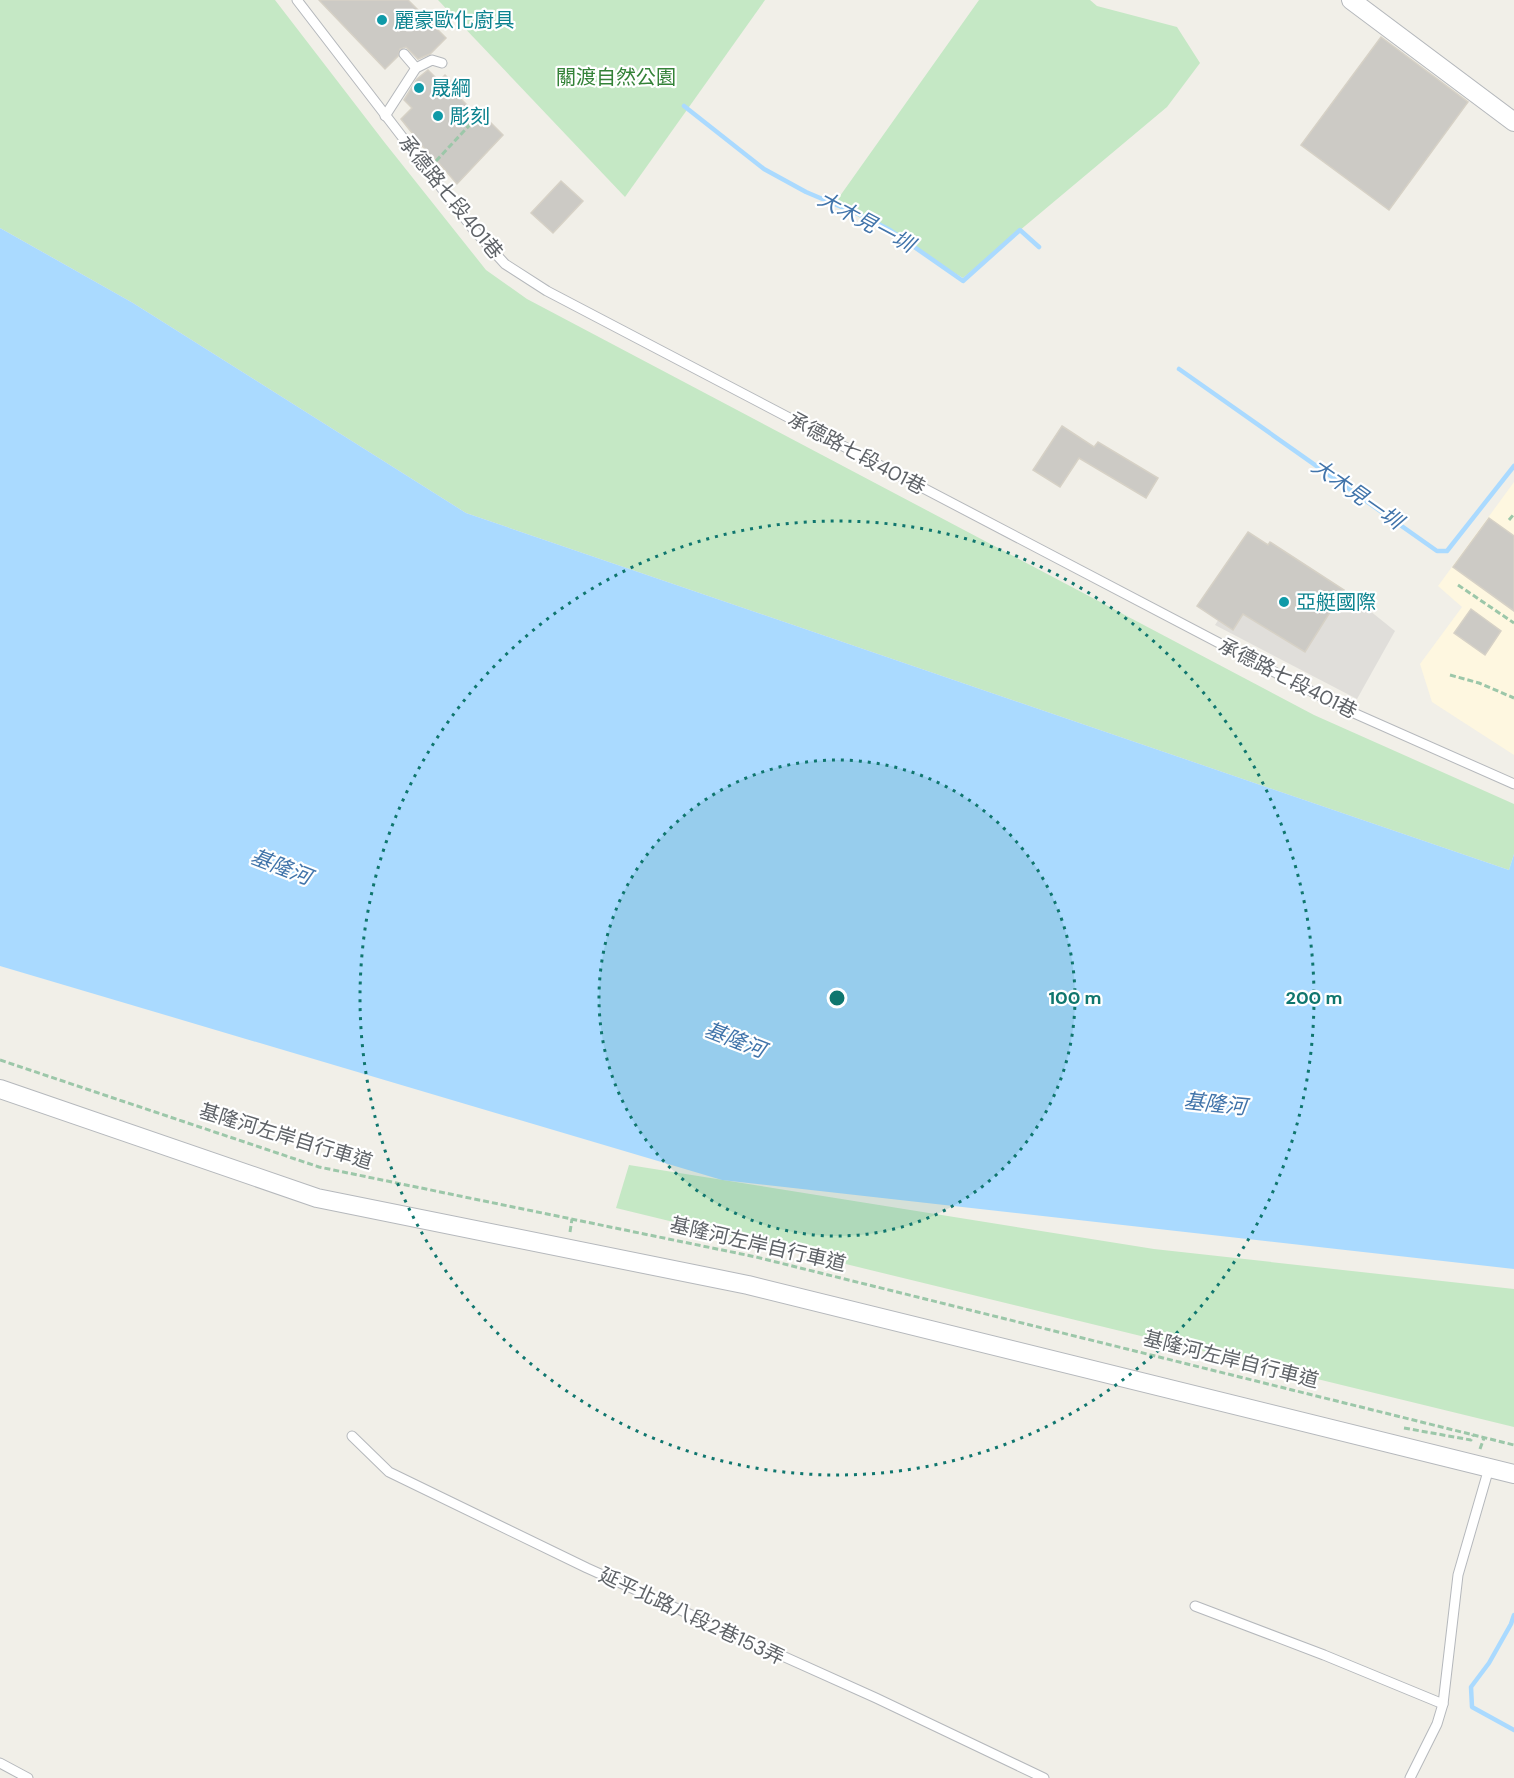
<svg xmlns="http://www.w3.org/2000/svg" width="1514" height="1778" font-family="'DM Sans','Noto Sans TC',sans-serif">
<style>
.commercial{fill:#fef7e0}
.industrial{fill:#e0deda}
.green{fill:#c5e8c5}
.water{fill:#aadaff}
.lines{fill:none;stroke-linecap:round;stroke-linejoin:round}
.stream{stroke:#aadaff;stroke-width:4.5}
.building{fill:#cccac5;stroke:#d6d1c6;stroke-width:1.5}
.service-casing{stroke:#b5b8bc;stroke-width:11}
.minor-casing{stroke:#b5b8bc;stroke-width:20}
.path{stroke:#9cc7a9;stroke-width:3;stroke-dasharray:6 3;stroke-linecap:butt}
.service{stroke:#fff;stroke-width:9}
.minor{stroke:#fff;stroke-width:18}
.ring{fill:none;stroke:#0f766e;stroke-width:3;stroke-dasharray:3 6}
.culture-dot{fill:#0f9aa8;stroke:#fff;stroke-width:2}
.labels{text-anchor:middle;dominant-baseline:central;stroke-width:4.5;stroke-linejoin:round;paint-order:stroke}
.culture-label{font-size:20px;fill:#0d838f;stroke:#fff;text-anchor:start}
.park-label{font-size:20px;fill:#348238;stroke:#fff}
.street-label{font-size:20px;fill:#5f6368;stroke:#fff}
.water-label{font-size:21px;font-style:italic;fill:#4174aa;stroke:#fff}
.centre{fill:#0f766e;stroke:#fff;stroke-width:3}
.ring-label{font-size:18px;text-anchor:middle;font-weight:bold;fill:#0f766e;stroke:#fff;stroke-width:4.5;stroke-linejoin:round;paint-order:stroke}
</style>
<rect width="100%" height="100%" fill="#f1efe8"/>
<path class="commercial" d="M 1514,482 L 1514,755 L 1432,702 L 1420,664 L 1462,607 L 1438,586 Z"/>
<path class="industrial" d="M 1270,542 L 1344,590 L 1395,631 L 1357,699 L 1215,625 Z"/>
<g class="green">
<path d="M 0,0 L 275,0 L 385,143 L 486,270 L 527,299 L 1314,715 L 1514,804 L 1514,854 L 1509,870 L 466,513 L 133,303 L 0,228 Z"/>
<path d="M 438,0 L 765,0 L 625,197 Z"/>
<path d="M 979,0 L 1090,0 L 1097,6 L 1177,27 L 1200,63 L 1167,107 L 963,278 L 835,203 Z"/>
<path d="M 629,1165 L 1154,1249 L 1514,1289 L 1514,1427 L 616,1208 Z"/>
</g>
<path class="water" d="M 0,228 L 133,303 L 466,513 L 1509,870 L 1514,854 L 1514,1269 L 722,1180 L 0,966 Z"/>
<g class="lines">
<g class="stream">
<path d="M 684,106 L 764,169 L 806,192 L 865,217 L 890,230 L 963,281 L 1020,230 L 1039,247"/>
<path d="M 1179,369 L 1437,551 L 1447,551 L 1514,466"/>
<path d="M 1514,1615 L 1511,1624 L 1489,1663 L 1471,1687 L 1472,1707 L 1514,1730"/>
</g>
</g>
<g class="building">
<path d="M 319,0 L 408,0 L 446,38 L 430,54 L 418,59 L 406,47 L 400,49 L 398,56 L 385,69 Z"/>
<path d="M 1381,37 L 1468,102 L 1389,210 L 1301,145 Z"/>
<path d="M 428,70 L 439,81 L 445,75 L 463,93 L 459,97 L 481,119 L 484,116 L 503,135 L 457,184 L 433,156 L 432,158 L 401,119 L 412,108 L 404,100 L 417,79 Z"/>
<path d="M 561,181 L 583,201 L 553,233 L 531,213 Z"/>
<path d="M 1062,426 L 1094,447 L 1098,442 L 1158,478 L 1146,498 L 1079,458 L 1060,487 L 1033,470 Z"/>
<path d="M 1489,518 L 1514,536 L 1514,611 L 1453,567 Z"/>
<path d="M 1248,532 L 1268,545 L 1270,542 L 1344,590 L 1305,652 L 1243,614 L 1233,630 L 1197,606 Z"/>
<path d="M 1471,609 L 1501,631 L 1485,655 L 1454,633 Z"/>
</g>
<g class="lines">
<g class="service-casing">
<g id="service">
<path d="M 297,0 L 473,229 L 505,264 L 547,291 L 1347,710 L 1514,784"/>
<path d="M 404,54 L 416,68"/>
<path d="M 385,116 L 416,68 L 432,60 L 442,63"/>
<path d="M 352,1436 L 389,1472 L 587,1568 L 876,1698 L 1044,1778"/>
<path d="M 1195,1606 L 1324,1655 L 1443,1704"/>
<path d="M 0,1763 L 28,1778"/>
<path d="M 1410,1778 L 1437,1724 L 1443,1704 L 1458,1575 L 1489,1468"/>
</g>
</g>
<g class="minor-casing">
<g id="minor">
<path d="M 1351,0 L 1514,122"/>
<path d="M 0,1089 L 317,1198 L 748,1285 L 1514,1474"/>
</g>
</g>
<g class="path">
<path d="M 436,161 L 478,116"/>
<path d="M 1509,520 L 1514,514"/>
<path d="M 1458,585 L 1514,623"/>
<path d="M 1450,675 L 1479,683 L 1514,698"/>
<path d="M 0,1060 L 319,1167 L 756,1257 L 1514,1445"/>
<path d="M 570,1232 L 572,1219"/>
<path d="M 1404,1428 L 1471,1440 L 1473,1435"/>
<path d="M 1480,1449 L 1484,1438"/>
</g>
<use href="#service" class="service"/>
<use href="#minor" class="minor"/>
</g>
<circle cx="837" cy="998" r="238" fill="#0f766e" fill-opacity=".12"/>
<g class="ring">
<circle cx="837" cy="998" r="238"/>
<circle cx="837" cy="998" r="477"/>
</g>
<g class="culture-dot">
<circle cx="382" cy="20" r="6"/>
<circle cx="419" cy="88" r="6"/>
<circle cx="438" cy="116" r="6"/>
<circle cx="1284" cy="602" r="6"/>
</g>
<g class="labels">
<g class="culture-label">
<text x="394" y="20">麗豪歐化廚具</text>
<text x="431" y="88">晟綱</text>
<text x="450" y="116">彫刻</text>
<text x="1296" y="602">亞艇國際</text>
</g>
<g class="park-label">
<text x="616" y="77">關渡自然公園</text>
</g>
<g class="street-label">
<text transform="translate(451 197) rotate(51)">承德路七段401巷</text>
<text transform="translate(857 453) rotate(28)">承德路七段401巷</text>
<text transform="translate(1288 678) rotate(27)">承德路七段401巷</text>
<text transform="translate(286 1136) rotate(17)">基隆河左岸自行車道</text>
<text transform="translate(758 1244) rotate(13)">基隆河左岸自行車道</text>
<text transform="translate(1231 1359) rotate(14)">基隆河左岸自行車道</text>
<text transform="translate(692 1616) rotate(25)">延平北路八段2巷153弄</text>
</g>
<g class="water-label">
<text transform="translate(866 222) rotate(28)">大木見一圳</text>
<text transform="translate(1357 494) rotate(35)">大木見一圳</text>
<text transform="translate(281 867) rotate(21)">基隆河</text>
<text transform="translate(735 1040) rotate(21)">基隆河</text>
<text transform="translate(1215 1104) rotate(6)">基隆河</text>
</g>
</g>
<circle cx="837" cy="998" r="9" class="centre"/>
<g class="ring-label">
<text x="1075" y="1004">100 m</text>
<text x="1314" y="1004">200 m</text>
</g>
</svg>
